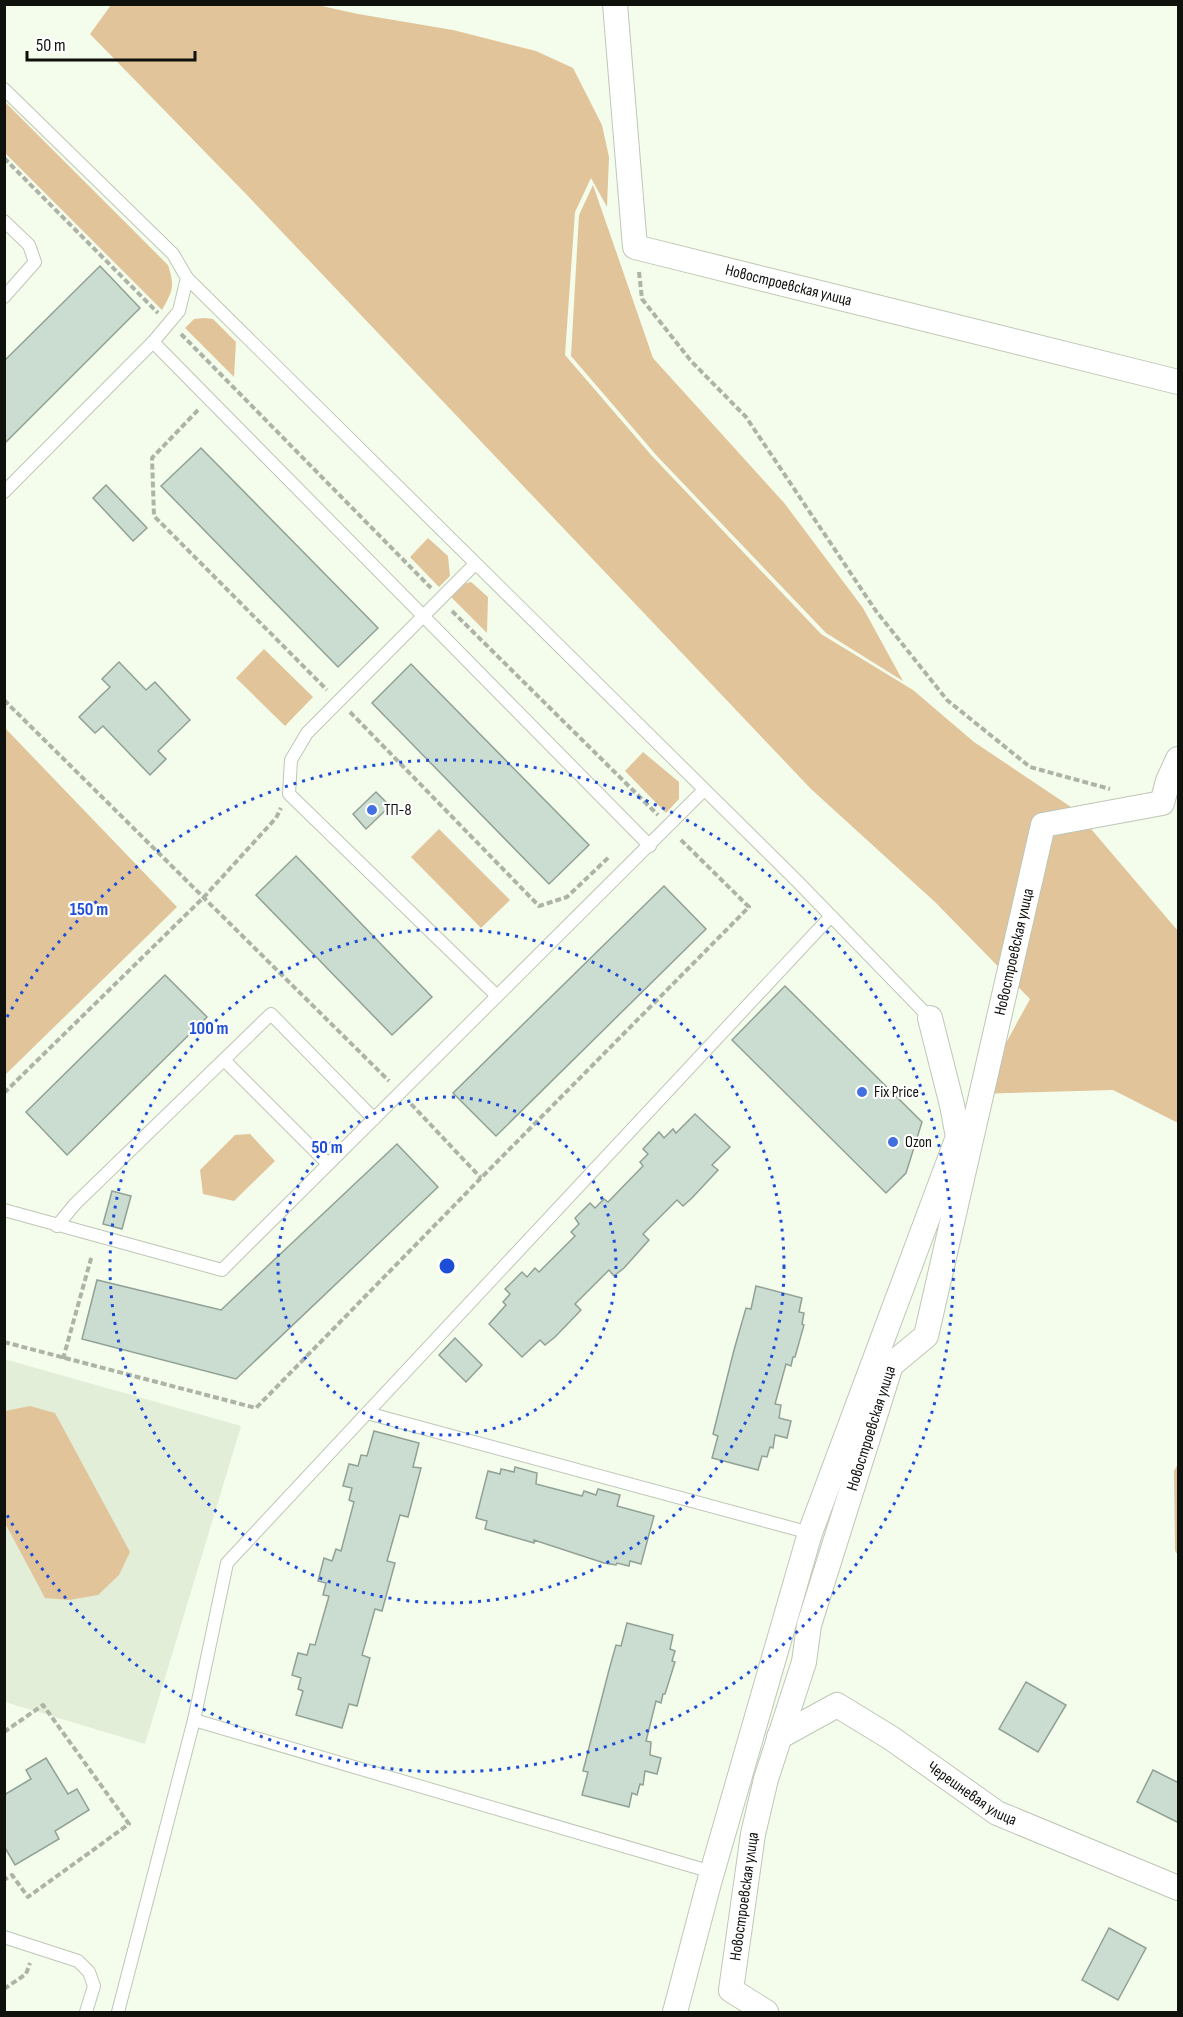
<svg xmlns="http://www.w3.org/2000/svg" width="1183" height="2017" font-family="'Sofia Sans Condensed',sans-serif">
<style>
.built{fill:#e2eed8}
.green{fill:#e1c49a}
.building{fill:#cbdcd1;stroke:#91a196;stroke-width:1.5}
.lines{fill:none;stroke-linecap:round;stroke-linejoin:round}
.lane-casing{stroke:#bec7b7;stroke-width:14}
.street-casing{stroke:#bec7b7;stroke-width:26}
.path{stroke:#adb4a7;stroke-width:4;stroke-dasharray:6 3;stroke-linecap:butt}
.lane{stroke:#fff;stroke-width:12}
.street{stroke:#fff;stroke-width:24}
.ring{fill:none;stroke:#1d4ed8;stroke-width:3;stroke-dasharray:3 6}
.poi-dot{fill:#4370e1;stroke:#fff;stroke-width:2}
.labels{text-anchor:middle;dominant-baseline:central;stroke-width:4.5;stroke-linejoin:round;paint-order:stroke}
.street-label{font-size:16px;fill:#0e110c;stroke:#fff}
.poi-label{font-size:16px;fill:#0e110c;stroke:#fff;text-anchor:start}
.centre{fill:#1d4ed8;stroke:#fff;stroke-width:3}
.ring-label{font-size:18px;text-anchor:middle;font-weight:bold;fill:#1d4ed8;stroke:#fff;stroke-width:4.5;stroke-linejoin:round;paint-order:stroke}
</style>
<rect width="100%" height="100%" fill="#f4fdec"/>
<path class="built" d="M 4,1359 L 241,1426 L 145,1744 L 5,1702 Z"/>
<g class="green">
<path d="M 111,5 L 317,5 L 358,14 L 453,30 L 536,51 L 573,68 L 602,125 L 609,157 L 607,207 L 591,178 L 575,212 L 565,355 L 652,456 L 821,634 L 913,690 L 974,742 L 1074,809 L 1178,931 L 1178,1123 L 1113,1090 L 978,1094 L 1030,999 L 935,902 L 811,789 L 245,193 L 90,34 Z"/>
<path d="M 4,101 L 168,265 C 175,287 173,290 162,310 L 5,153 Z"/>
<path d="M 593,185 L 653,358 L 785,504 L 863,608 L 903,681 L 826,633 L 657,456 L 571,356 L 579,215 Z"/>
<path d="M 204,318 L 213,319 L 236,342 L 234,377 L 185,328 L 194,319 Z"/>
<path d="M 428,538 L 448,556 L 450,576 L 439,587 L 410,557 Z"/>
<path d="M 471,582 L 488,597 L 487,633 L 451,597 L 463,584 Z"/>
<path d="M 264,649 L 313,697 L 285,726 L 236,678 Z"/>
<path d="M 5,728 L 177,907 L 5,1075 Z"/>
<path d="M 643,752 L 679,782 L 679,799 L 666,813 L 625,771 Z"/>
<path d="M 439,829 L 510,900 L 481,928 L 411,857 Z"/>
<path d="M 250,1134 L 275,1161 L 234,1201 L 203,1194 L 200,1170 L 235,1135 Z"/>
<path d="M 30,1406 L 55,1413 L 130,1552 L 119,1575 L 98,1595 L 69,1600 L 45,1598 L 5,1523 L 5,1411 Z"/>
<path d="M 1178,1464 L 1178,1555 L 1175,1551 L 1174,1471 Z"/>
</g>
<g class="building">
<path d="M 100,266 L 140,308 L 4,444 L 4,361 Z"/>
<path d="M 201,448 L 378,628 L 338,667 L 161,486 Z"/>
<path d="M 106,485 L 147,528 L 133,541 L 93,498 Z"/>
<path d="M 119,662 L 146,690 L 155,682 L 190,720 L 158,751 L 166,759 L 150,775 L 103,726 L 95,733 L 79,717 L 110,687 L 102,679 Z"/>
<path d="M 411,664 L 589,845 L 549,884 L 372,703 Z"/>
<path d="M 376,792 L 390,806 L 366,829 L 353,814 Z"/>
<path d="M 296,856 L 432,997 L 392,1035 L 256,895 Z"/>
<path d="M 664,886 L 706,929 L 496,1136 L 453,1093 Z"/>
<path d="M 165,975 L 207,1017 L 67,1155 L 26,1112 Z"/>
<path d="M 785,986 L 922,1122 L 906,1173 L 886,1193 L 732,1040 Z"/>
<path d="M 695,1114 L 730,1147 L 712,1165 L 718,1170 L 692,1198 L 683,1206 L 677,1200 L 643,1234 L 649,1240 L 624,1268 L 614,1276 L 609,1270 L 575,1304 L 581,1310 L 555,1337 L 545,1345 L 540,1340 L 522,1357 L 489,1324 L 506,1305 L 503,1302 L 510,1294 L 505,1289 L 522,1272 L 527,1277 L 535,1268 L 539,1272 L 575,1236 L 571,1232 L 579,1224 L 575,1218 L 590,1203 L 595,1208 L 604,1199 L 608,1202 L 643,1166 L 640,1162 L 648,1154 L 643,1149 L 659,1132 L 664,1138 L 673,1129 L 676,1133 Z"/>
<path d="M 397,1144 L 438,1187 L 236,1379 L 82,1339 L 97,1280 L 221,1310 Z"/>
<path d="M 112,1191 L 131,1196 L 122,1229 L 103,1224 Z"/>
<path d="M 756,1286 L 802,1298 L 799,1312 L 804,1313 L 802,1324 L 804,1325 L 795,1357 L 793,1357 L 791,1366 L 786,1364 L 775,1404 L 781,1405 L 779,1418 L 791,1421 L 787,1438 L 775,1435 L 773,1448 L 770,1447 L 767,1457 L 762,1456 L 758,1470 L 712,1458 L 718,1436 L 713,1434 L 734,1350 L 746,1308 L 751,1309 Z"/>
<path d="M 455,1338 L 482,1365 L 466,1382 L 439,1355 Z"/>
<path d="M 374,1431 L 419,1443 L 413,1467 L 421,1468 L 408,1517 L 400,1515 L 387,1561 L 395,1563 L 382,1611 L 375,1609 L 362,1655 L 370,1658 L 357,1706 L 349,1704 L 342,1728 L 296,1715 L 303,1691 L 298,1689 L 301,1678 L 292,1675 L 298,1653 L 307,1655 L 310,1644 L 315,1645 L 329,1596 L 323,1595 L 326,1583 L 318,1581 L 324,1558 L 332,1561 L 336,1549 L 341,1551 L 354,1502 L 349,1500 L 352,1488 L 343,1486 L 349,1464 L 358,1466 L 361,1455 L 367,1456 Z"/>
<path d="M 515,1467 L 537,1473 L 536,1484 L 582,1496 L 584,1491 L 596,1495 L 598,1489 L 620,1495 L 617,1506 L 654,1516 L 641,1564 L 630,1561 L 629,1566 L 617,1563 L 616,1565 L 604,1563 L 534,1540 L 534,1543 L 485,1529 L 487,1521 L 476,1518 L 488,1471 L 500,1474 L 501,1469 L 514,1472 Z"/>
<path d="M 627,1623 L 673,1635 L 670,1649 L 675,1651 L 672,1661 L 675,1662 L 665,1694 L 663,1694 L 661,1703 L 656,1701 L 646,1741 L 651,1742 L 650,1755 L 661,1758 L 657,1774 L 645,1771 L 643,1785 L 640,1784 L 637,1795 L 632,1793 L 629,1807 L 582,1795 L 588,1772 L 583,1771 L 609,1670 L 616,1645 L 621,1646 Z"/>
<path d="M 1026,1682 L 1066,1705 L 1038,1752 L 999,1729 Z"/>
<path d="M 46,1758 L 68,1794 L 77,1789 L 89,1810 L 55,1831 L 59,1839 L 15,1865 L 4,1846 L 4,1795 L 31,1779 L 26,1770 Z"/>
<path d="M 1153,1770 L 1179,1783 L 1179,1823 L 1137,1802 Z"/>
<path d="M 1109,1928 L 1146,1948 L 1118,2000 L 1082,1980 Z"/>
</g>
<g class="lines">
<g class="lane-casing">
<g id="lane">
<path d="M 4,89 L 173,254 L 187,278 L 179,311 L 153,342 L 4,492"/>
<path d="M 4,221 L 29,245 L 35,262 L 4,297"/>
<path d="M 187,278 L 796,880 L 930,1018"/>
<path d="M 153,342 L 650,846"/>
<path d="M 475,564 L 307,733 L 291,760 L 289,794 L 497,996"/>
<path d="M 224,1060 L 328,1164"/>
<path d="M 4,1210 L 222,1270 L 704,790"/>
<path d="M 57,1226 L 75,1204 L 271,1014 L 374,1119"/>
<path d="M 367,1413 L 810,1533"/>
<path d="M 712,1872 L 194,1720 L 227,1563 L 831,916"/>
<path d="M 4,1937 L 78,1961 L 89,1972 L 94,1986 L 86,2012"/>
<path d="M 118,2012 L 194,1720"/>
</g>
</g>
<g class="street-casing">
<g id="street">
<path id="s1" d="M 615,4 L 635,247 L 1178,382"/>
<path id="s2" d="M 779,1737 L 837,1705 L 891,1738 L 997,1813 L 1178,1888"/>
<path d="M 675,2012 L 709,1883 L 810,1533 L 958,1137 L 952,1105 L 930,1018"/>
<path id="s3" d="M 766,2012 L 731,1990 L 753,1834 L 766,1779 L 804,1662 L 809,1625 L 891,1365 L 926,1336 L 1043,825 L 1162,803 L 1168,781 L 1178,759"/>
</g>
</g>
<g class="path">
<path d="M 4,158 L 158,313"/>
<path d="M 639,272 L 642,299 L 691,361 L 746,417 L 876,611 L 947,700 L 1030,767 L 1110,789"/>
<path d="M 181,334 L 431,588"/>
<path d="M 198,410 L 152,458 L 154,516 L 327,690"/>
<path d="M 452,611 L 658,815"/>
<path d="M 4,700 L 389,1081"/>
<path d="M 350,712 L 539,906 L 567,897 L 609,857"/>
<path d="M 4,1093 L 204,897 L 276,818 L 281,808"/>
<path d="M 411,1104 L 481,1178"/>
<path d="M 4,1342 L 256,1408 L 481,1178 L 749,907 L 679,838"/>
<path d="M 63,1359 L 92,1255"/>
<path d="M 4,1732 L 43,1705 L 129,1824 L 28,1897 L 12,1875 L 4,1880"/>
<path d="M 4,1989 L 26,1974 L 30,1963"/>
</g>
<use href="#lane" class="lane"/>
<use href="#street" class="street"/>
</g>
<g class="ring">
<circle cx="447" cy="1266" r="169"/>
<circle cx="447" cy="1266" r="337"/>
<path d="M7 1017A506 506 0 1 1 7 1515"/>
</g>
<g class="poi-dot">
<circle cx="372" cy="810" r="6"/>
<circle cx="862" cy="1092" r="6"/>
<circle cx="893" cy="1142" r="6"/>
</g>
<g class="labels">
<g class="street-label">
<text stroke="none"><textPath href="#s1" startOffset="402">Новостроевская улица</textPath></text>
<text stroke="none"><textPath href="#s3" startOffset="1128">Новостроевская улица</textPath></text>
<text stroke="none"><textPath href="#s3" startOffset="622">Новостроевская улица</textPath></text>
<text stroke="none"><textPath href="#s2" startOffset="228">Черешневая улица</textPath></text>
<text stroke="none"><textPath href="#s3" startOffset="136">Новостроевская улица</textPath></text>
</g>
<g class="poi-label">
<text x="384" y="810">ТП-8</text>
<text x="874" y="1092">Fix Price</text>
<text x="905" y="1142">Ozon</text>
</g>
</g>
<circle cx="447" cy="1266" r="9" class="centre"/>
<g class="ring-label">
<text x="89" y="915">150 m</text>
<text x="209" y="1034">100 m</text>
<text x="327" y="1153">50 m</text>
</g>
<rect width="1183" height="2017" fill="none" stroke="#0e110c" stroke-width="12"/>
<path d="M27 51v9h168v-9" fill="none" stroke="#0e110c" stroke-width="3"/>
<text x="36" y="51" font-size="18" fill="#0e110c" stroke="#ffffff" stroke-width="4.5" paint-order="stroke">50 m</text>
</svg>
